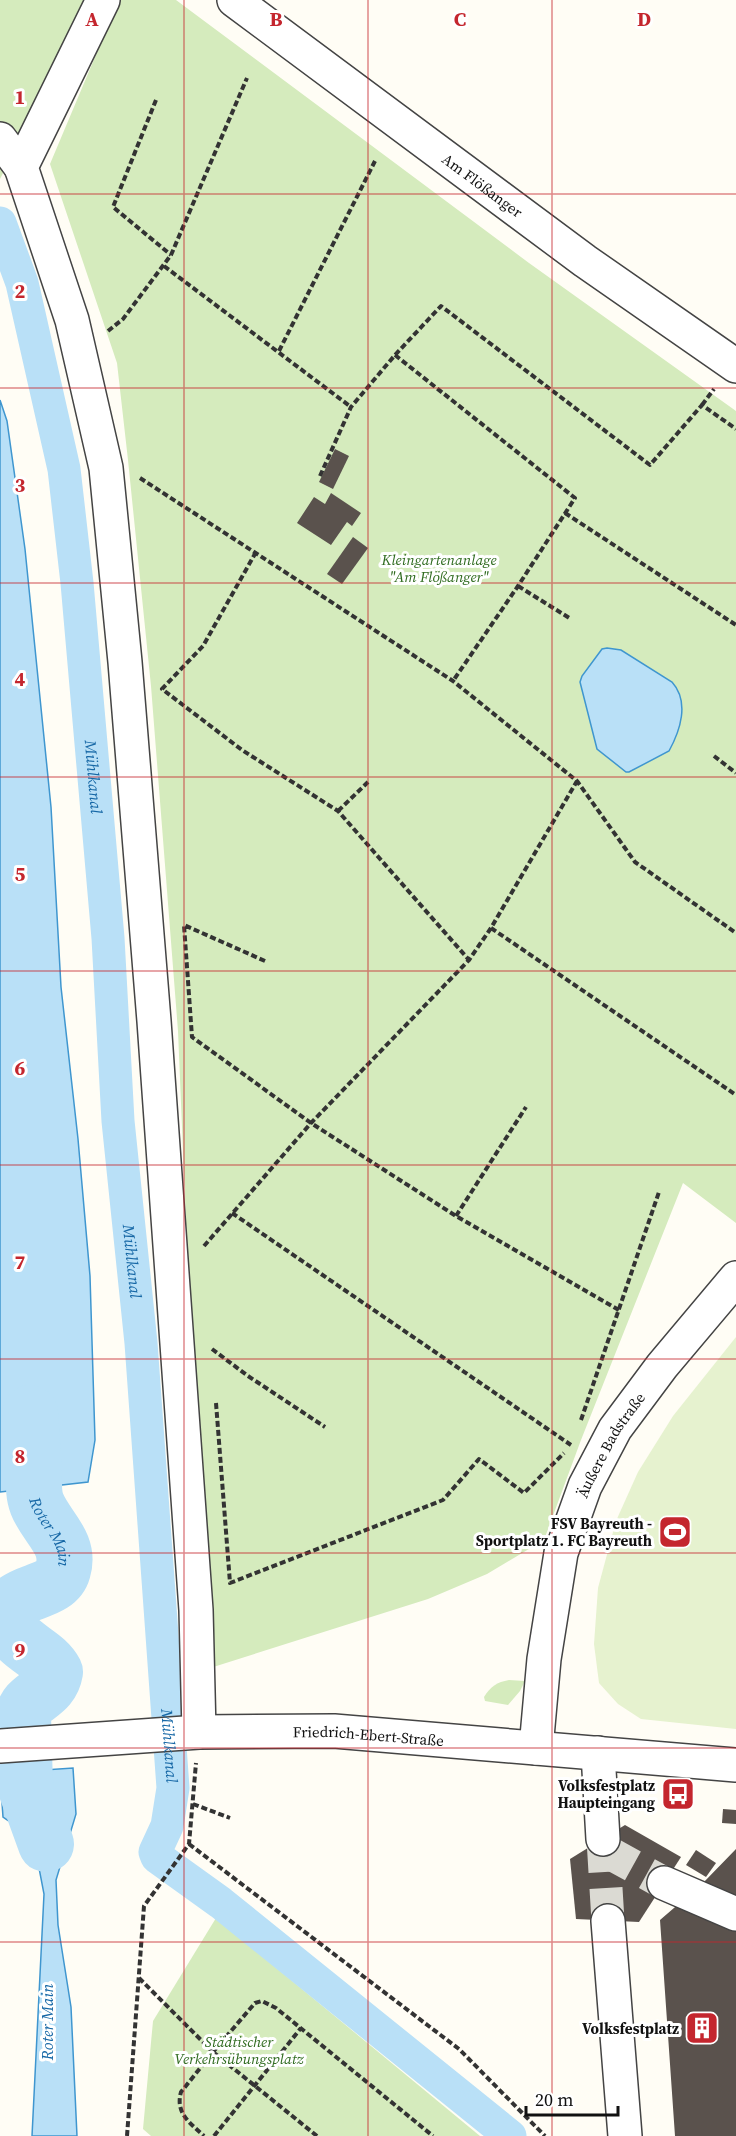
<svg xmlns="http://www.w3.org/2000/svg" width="736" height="2136" font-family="'Source Serif 4',serif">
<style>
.green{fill:#d5ebbd}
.pitch{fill:#e6f2cf}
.water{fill:#b9e0f7;stroke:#3f96cf;stroke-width:1.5}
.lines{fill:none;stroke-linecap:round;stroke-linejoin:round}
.canal{stroke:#b9e0f7;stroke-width:33}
.river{stroke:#b9e0f7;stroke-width:56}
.building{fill:#5a524d}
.minor-tunnel{stroke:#dbdad3;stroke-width:33;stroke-dasharray:33 16;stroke-linecap:butt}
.minor-casing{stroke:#444;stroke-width:36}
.path{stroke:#333;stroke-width:4;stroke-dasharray:6 3;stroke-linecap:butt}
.minor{stroke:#fff;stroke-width:33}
.grid{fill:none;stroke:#c4262e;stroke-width:1.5;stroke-opacity:0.55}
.labels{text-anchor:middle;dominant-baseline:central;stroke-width:6;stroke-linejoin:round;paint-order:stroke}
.street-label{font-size:15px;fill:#111;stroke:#fff}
.park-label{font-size:15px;font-style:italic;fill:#2f6b1f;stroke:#fff}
.poi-label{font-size:15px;font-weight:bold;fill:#111;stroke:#fff;text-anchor:end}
.water-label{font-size:16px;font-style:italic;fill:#1768a6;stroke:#fff}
.grid-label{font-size:20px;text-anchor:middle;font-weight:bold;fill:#c4262e;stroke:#fff;stroke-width:6;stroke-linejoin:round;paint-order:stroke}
</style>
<rect width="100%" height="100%" fill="#fffdf5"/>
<g class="green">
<path d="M 0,0 L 91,0 L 0,179 Z"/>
<path d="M 119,0 L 176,0 L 529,263 L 736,411 L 736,1223 L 683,1183 L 581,1440 L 544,1540 L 487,1574 L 428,1599 L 207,1669 L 196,1463 L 178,1031 L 151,686 L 128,460 L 117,363 L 50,164 Z"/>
<path d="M 509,1680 L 525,1681 L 520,1691 L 508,1705 L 485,1701 L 484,1697 C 490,1687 497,1682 509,1680 Z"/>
<path d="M 216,1918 L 480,2136 L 151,2136 L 143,2129 L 153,2021 Z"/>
</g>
<path class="pitch" d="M 736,1337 L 736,1729 L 641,1719 L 618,1704 L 599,1683 L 594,1644 L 598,1588 L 616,1521 L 638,1472 L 673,1416 Z"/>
<g class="water">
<path d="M 0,400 L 7,421 L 25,549 L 51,807 L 61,987 L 78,1139 L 90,1276 L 95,1440 L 88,1482 L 0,1492 Z"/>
<path d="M 607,648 L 621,650 L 672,682 C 690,702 680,731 669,751 L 629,772 L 626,772 L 597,749 L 580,682 L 582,676 L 602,649 Z"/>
<path d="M 73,1768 L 76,1814 L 56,1880 L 58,1925 L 71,2007 L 77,2136 L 32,2136 L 44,1894 L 35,1847 L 29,1835 L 3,1817 L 0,1773 Z"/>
</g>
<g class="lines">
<path class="canal" id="s1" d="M 0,223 L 22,283 L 64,469 L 77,583 L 108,938 L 118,1121 L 141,1343 L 173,1788 L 167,1826 L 155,1852 L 157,1857 L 221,1903 L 510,2136"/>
<path class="river" id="s2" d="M 30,1413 C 31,1433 33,1452 34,1472 C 34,1483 33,1494 37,1504 C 46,1527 71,1543 63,1570 C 55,1599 3,1586 9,1622 C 14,1646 45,1652 55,1672 C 51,1696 27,1695 23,1715 L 25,1786 L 46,1844"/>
</g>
<g class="building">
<path d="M 335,449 L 349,456 L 333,489 L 319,482 Z"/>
<path d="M 331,493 L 361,513 L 352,526 L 347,522 L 331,545 L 297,523 L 314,497 L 325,504 Z"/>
<path d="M 353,537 L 368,548 L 342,584 L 327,574 Z"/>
<path d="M 723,1809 L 736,1810 L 736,1824 L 722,1823 Z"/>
<path d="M 625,1825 L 681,1857 L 639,1922 L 576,1919 L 570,1859 Z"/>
<path d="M 736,1849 L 736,2136 L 675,2136 L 660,1920 L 703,1883 Z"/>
<path d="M 696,1850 L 716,1863 L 706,1877 L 686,1865 Z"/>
</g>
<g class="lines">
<g class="minor-tunnel">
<path d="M 603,1839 L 608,1921"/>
<path d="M 604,1850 L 664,1883"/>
</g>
<g class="minor-casing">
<g id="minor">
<path d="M 103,0 L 21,167 L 72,320 L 106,468 L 125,662 L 154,1021 L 196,1610 L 199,1732"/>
<path id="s3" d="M 234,0 L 585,261 L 736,366"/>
<path d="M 0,139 L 21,167"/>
<path id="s4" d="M 0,1746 L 199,1732 L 334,1731 L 736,1765"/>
<path id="s5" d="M 536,1748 L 544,1659 L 561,1553 L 585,1486 L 615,1429 L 662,1366 L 736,1278"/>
<path d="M 598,1753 L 603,1839"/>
<path d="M 664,1883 L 736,1914"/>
<path d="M 608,1921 L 625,2136"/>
</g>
</g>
<g class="path">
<path d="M 156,100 L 113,207 L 171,255"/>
<path d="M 164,266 L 351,407"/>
<path d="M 108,331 L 123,319 L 171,255 L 247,78"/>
<path d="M 279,351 L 375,161"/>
<path d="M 395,355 L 575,498 L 518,586 L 453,681"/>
<path d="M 702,405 L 714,389"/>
<path d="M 320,476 L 351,407 L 395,355 L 441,306 L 650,465 L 702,405 L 736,429"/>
<path d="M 140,478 L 453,681 L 577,781 L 635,862 L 736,933"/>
<path d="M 565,513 L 736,625"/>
<path d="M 256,552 L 203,646 L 162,689 L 242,750 L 338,811 L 469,960"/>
<path d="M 518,586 L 571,619"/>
<path d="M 714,756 L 736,773"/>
<path d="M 338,811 L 368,782"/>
<path d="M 491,928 L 736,1095"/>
<path d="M 265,961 L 184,925 L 192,1037 L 311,1123 L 456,1216 L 619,1310"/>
<path d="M 232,1213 L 571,1445"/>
<path d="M 456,1216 L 526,1107"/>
<path d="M 204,1246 L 311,1123 L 469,960 L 491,928 L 577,781"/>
<path d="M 212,1349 L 248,1376 L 325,1427"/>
<path d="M 216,1403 L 230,1583 L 443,1500 L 479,1459 L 524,1493 L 564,1453"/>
<path d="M 581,1420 L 659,1192"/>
<path d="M 193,1804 L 230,1818"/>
<path d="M 189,1844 L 459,2049 L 545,2136"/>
<path d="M 139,1978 L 213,2052 L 181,2092 C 175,2113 190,2123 204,2136"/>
<path d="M 127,2136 L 144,1906 L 189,1844 L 196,1763"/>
<path d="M 214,2136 L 301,2028"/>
<path d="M 317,2136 L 213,2052 L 255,2003 L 262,2001 L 276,2008 L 433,2136"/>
</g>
<use href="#minor" class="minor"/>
</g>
<path class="grid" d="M 184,0 L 184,2136M 368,0 L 368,2136M 552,0 L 552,2136M 0,194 L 736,194M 0,388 L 736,388M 0,583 L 736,583M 0,777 L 736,777M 0,971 L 736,971M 0,1165 L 736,1165M 0,1359 L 736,1359M 0,1553 L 736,1553M 0,1748 L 736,1748M 0,1942 L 736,1942"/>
<defs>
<g id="stadium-square" transform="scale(1.725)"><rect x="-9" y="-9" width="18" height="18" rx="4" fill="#c4262e" stroke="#fff"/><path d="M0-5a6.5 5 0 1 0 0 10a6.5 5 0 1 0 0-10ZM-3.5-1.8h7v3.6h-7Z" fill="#fff"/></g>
<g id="bus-square" transform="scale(1.725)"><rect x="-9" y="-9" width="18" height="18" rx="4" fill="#c4262e" stroke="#fff"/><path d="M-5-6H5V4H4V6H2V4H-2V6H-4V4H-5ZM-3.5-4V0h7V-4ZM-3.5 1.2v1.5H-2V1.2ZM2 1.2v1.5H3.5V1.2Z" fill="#fff"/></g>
<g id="building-square" transform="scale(1.725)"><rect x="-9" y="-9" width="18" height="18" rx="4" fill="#c4262e" stroke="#fff"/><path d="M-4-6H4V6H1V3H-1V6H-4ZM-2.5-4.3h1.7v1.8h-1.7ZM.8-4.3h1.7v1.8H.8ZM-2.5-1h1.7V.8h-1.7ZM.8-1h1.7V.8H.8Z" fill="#fff"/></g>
</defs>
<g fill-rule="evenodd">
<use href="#stadium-square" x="675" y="1532"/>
<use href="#bus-square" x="678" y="1794"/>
<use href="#building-square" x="702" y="2028"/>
</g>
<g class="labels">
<g class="street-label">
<text stroke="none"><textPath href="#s3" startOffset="310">Am Flößanger</textPath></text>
<text stroke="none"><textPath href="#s5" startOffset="316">Äußere Badstraße</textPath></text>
<text stroke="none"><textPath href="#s4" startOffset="369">Friedrich-Ebert-Straße</textPath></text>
</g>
<g class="park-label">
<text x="439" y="559">Kleingartenanlage<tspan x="439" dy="17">"Am Flößanger"</tspan></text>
<text x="239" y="2041">Städtischer<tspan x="239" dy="17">Verkehrsübungsplatz</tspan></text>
</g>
<g class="poi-label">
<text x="652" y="1523">FSV Bayreuth -<tspan x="652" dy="17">Sportplatz 1. FC Bayreuth</tspan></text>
<text x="655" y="1785">Volksfestplatz<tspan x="655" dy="17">Haupteingang</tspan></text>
<text x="679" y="2028">Volksfestplatz</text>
</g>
<g class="water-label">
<text stroke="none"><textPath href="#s1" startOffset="564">Mühlkanal</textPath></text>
<text stroke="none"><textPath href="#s1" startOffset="1050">Mühlkanal</textPath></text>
<text stroke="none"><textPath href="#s2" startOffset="123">Roter Main</textPath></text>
<text stroke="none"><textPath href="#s1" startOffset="1536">Mühlkanal</textPath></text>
<text transform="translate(47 2022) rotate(-90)">Roter Main</text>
</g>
</g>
<g class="grid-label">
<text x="92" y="26">A</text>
<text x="276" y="26">B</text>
<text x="460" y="26">C</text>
<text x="644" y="26">D</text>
<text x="20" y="104">1</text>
<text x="20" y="298">2</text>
<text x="20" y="492">3</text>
<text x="20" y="686">4</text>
<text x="20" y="881">5</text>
<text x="20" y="1075">6</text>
<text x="20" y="1269">7</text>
<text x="20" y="1463">8</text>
<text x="20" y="1657">9</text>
</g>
<path d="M526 2106v9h92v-9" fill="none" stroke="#111111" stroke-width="3"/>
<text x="535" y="2106" font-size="18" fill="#111111" stroke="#ffffff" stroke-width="4.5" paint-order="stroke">20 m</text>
</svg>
